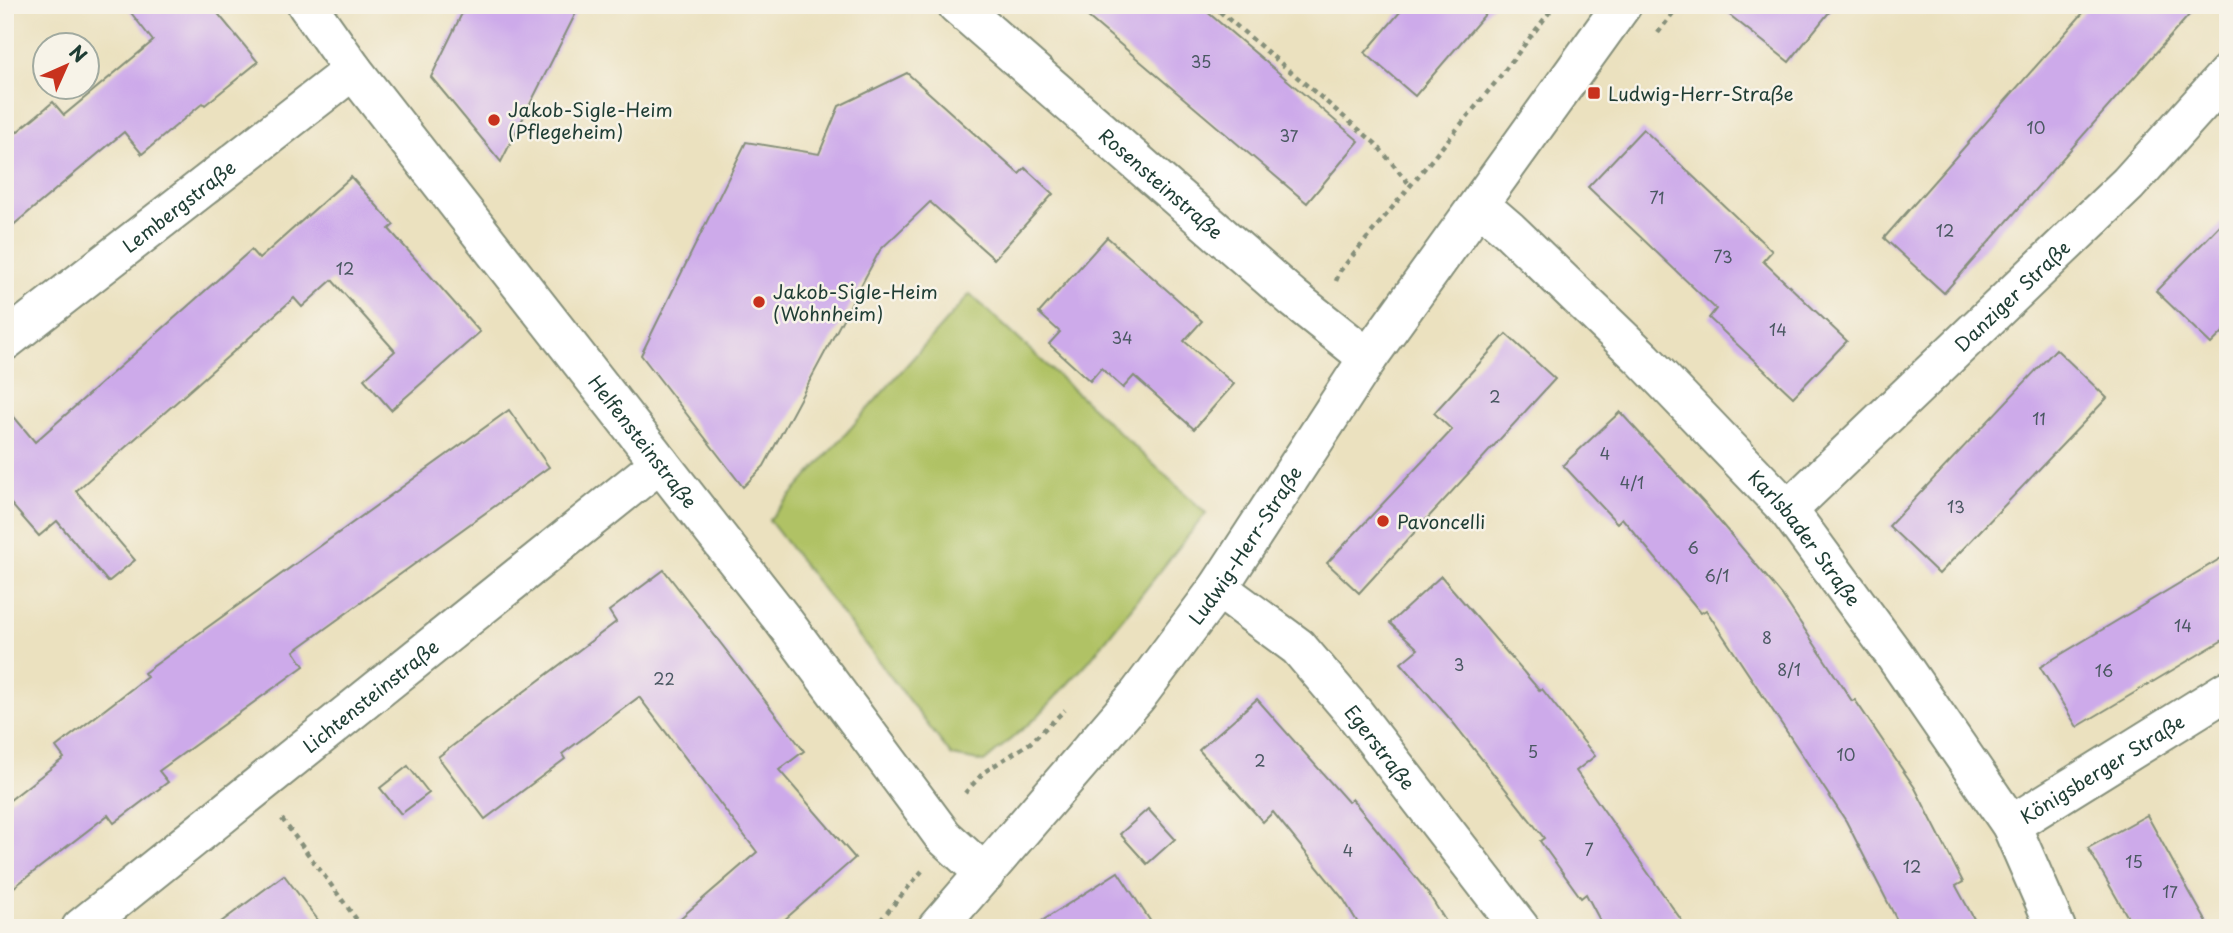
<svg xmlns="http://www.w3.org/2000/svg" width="2233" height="933" font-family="'Playpen Sans',sans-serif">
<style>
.green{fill:#b0c265;stroke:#68804c;stroke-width:2}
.building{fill:#cdaaea}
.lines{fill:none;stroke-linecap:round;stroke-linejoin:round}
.minor-casing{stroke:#858f7a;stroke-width:42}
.path{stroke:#858f7a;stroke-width:4.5;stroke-dasharray:5 5;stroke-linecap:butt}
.minor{stroke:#fff;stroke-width:38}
.poi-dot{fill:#c8321e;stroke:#f7f3e8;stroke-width:2.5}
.labels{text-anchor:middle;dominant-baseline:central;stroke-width:5;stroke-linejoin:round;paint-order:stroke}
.number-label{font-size:16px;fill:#4a5862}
.poi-label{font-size:19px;fill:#1f3d34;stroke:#f7f3e8;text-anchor:start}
.street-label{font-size:19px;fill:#1f3d34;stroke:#f7f3e8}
</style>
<rect width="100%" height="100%" fill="#f7f3e8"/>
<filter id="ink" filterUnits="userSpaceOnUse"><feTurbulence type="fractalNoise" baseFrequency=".0143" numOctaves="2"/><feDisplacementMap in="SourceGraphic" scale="14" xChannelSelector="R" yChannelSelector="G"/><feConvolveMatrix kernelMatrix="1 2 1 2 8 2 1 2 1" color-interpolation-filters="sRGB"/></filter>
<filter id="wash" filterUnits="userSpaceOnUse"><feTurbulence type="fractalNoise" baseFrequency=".00686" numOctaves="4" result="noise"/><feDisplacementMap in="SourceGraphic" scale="28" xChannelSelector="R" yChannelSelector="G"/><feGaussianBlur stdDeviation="1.57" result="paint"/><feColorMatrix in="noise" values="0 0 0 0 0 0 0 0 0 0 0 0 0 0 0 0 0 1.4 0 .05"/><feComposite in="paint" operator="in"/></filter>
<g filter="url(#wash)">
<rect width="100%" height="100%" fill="#ebe1bf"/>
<path class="green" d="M 970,294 L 1206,513 L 1088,662 L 1038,716 L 984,762 L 952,756 L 769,520 Z"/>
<g id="blocks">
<g class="building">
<path d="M 125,5 L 211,5 L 258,62 L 205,105 L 203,103 L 142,154 L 124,132 L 5,232 L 5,142 L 53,102 L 64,115 L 153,41 Z"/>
<path d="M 466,5 L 580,5 L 501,162 L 431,77 Z"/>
<path d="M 1074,5 L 1199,5 L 1359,141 L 1307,203 Z"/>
<path d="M 1406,5 L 1493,5 L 1415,96 L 1365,53 Z"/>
<path d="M 1717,5 L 1835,5 L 1789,62 Z"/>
<path d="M 2090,5 L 2198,5 L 1944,293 L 1884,238 Z"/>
<path d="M 907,73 L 1019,174 L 1025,168 L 1053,194 L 994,259 L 930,202 L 880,250 L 764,466 L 743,487 L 641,355 L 746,142 L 819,154 L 839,106 Z"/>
<path d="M 1643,129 L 1772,251 L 1763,261 L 1847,341 L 1793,397 L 1709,318 L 1716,309 L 1588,187 Z"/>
<path d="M 351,177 L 394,225 L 389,229 L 480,332 L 391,410 L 364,379 L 395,351 L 332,280 L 302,307 L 294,298 L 76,491 L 135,560 L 108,582 L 57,521 L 39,536 L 5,497 L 5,406 L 35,442 L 251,250 L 259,259 Z"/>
<path d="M 2228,217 L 2228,327 L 2211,344 L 2156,291 Z"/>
<path d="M 1107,237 L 1202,321 L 1184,341 L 1234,384 L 1194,429 L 1134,376 L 1123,388 L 1101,368 L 1090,381 L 1049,344 L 1060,332 L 1039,313 Z"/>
<path d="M 1506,334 L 1555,379 L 1359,593 L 1327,563 L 1452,430 L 1434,413 Z"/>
<path d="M 2056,349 L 2107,398 L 1939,574 L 1889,526 Z"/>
<path d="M 509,410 L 549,467 L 294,651 L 304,666 L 159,771 L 168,782 L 114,823 L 108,815 L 5,894 L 5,804 L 64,758 L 56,747 L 147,677 L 144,673 Z"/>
<path d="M 1620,412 L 1704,503 L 1782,595 L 1852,701 L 1855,700 L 1915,788 L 1963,882 L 1956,886 L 1979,928 L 1901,928 L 1846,821 L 1706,610 L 1701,613 L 1622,518 L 1617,523 L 1563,465 Z"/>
<path d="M 2228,554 L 2228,637 L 2077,727 L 2040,667 Z"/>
<path d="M 664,570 L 804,751 L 779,770 L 855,858 L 775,928 L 669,928 L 757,852 L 639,697 L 562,754 L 565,759 L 485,819 L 438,757 L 616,622 L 609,611 Z"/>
<path d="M 1441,576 L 1540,691 L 1542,689 L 1595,756 L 1576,771 L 1687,928 L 1604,928 L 1586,894 L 1581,898 L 1540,841 L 1544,838 L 1451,720 L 1401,663 L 1418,649 L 1390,623 Z"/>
<path d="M 1257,699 L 1348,802 L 1352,799 L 1426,890 L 1450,928 L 1361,928 L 1344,900 L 1273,812 L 1263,822 L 1199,750 Z"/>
<path d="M 408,766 L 429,793 L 401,814 L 380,788 Z"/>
<path d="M 1148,809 L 1175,839 L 1147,864 L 1120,834 Z"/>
<path d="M 2147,815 L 2180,875 L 2210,928 L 2134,928 L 2088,848 Z"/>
<path d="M 1118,872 L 1155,928 L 1031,928 Z"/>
<path d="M 284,875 L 324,928 L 213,928 Z"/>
</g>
</g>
</g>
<g filter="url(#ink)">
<use href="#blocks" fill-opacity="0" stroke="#858f7a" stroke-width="2"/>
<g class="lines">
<g class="minor-casing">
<g id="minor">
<path id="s1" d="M 307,5 L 353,70 L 782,619 L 932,821 L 943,836 L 985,874"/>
<path id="s2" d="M 957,5 L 1293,298 L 1368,358"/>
<path id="s3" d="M 1480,205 L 1509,230 L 1644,360 L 1788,510 L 1893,653 L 2011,825 L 2056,928"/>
<path id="s4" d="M 5,341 L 353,70"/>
<path id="s5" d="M 1788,510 L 2128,184 L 2228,73"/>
<path id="s6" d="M 1218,588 L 1298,647 L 1355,714 L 1520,928"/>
<path id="s7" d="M 2011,825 L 2228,690"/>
<path id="s8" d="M 81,928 L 660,463"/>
<path id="s9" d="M 937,928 L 1138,695 L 1218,588 L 1368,358 L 1622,5"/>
</g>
</g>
<g class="path">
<path d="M 1212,5 L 1376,144 L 1410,185"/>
<path d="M 1658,33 L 1679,5"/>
<path d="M 1336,281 L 1340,271 L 1495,83 L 1555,5"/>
<path d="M 965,793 L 984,772 L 1030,743 L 1065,710"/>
<path d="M 282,819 L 363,928"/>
<path d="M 874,928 L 922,871"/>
</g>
<use href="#minor" class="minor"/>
</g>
</g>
<g class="poi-dot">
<rect x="1587" y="86" width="14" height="14" rx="3.5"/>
<circle cx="494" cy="120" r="7"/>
<circle cx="759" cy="302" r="7"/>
<circle cx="1383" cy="521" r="7"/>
</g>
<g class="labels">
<g class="number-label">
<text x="1201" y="61">35</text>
<text x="2036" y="127">10</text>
<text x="1289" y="135">37</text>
<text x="1657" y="197">71</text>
<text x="1945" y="230">12</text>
<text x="1723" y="256">73</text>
<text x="345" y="268">12</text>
<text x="1778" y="329">14</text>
<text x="1122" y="337">34</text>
<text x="1495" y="396">2</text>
<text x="2039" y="418">11</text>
<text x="1605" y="453">4</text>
<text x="1632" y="482">4/1</text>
<text x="1956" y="506">13</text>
<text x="1693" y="547">6</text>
<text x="1717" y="575">6/1</text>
<text x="2183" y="625">14</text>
<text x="1767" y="637">8</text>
<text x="1459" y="664">3</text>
<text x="1789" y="669">8/1</text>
<text x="2104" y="670">16</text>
<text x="664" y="678">22</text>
<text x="1533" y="751">5</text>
<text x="1846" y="754">10</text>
<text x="1260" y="760">2</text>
<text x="1589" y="849">7</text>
<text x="1348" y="850">4</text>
<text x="2134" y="861">15</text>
<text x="1912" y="866">12</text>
<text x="2170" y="891">17</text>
</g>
<g class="poi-label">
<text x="1608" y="93">Ludwig-Herr-Straße</text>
<text x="508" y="109">Jakob-Sigle-Heim<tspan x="508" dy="22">(Pflegeheim)</tspan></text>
<text x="773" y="291">Jakob-Sigle-Heim<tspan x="773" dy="22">(Wohnheim)</tspan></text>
<text x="1397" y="521">Pavoncelli</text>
</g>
<g class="street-label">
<text stroke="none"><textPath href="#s2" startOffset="271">Rosensteinstraße</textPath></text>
<text stroke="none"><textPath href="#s4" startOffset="220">Lembergstraße</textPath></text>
<text stroke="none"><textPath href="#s5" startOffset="310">Danziger Straße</textPath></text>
<text stroke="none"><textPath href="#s1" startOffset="551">Helfensteinstraße</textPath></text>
<text stroke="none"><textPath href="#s3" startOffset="466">Karlsbader Straße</textPath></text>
<text stroke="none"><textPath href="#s9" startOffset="492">Ludwig-Herr-Straße</textPath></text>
<text stroke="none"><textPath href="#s8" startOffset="371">Lichtensteinstraße</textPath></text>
<text stroke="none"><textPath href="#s6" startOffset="229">Egerstraße</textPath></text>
<text stroke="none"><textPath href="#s7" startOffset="107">Königsberger Straße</textPath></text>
</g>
</g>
<rect width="2233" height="933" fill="none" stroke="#f7f3e8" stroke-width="28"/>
<g transform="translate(66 66) rotate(45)"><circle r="33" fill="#f7f3e8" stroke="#a1aaa0" stroke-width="2"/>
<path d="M0-5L12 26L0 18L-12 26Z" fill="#c8321e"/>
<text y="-10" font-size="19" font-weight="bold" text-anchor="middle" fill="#1f3d34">N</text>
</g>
</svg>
